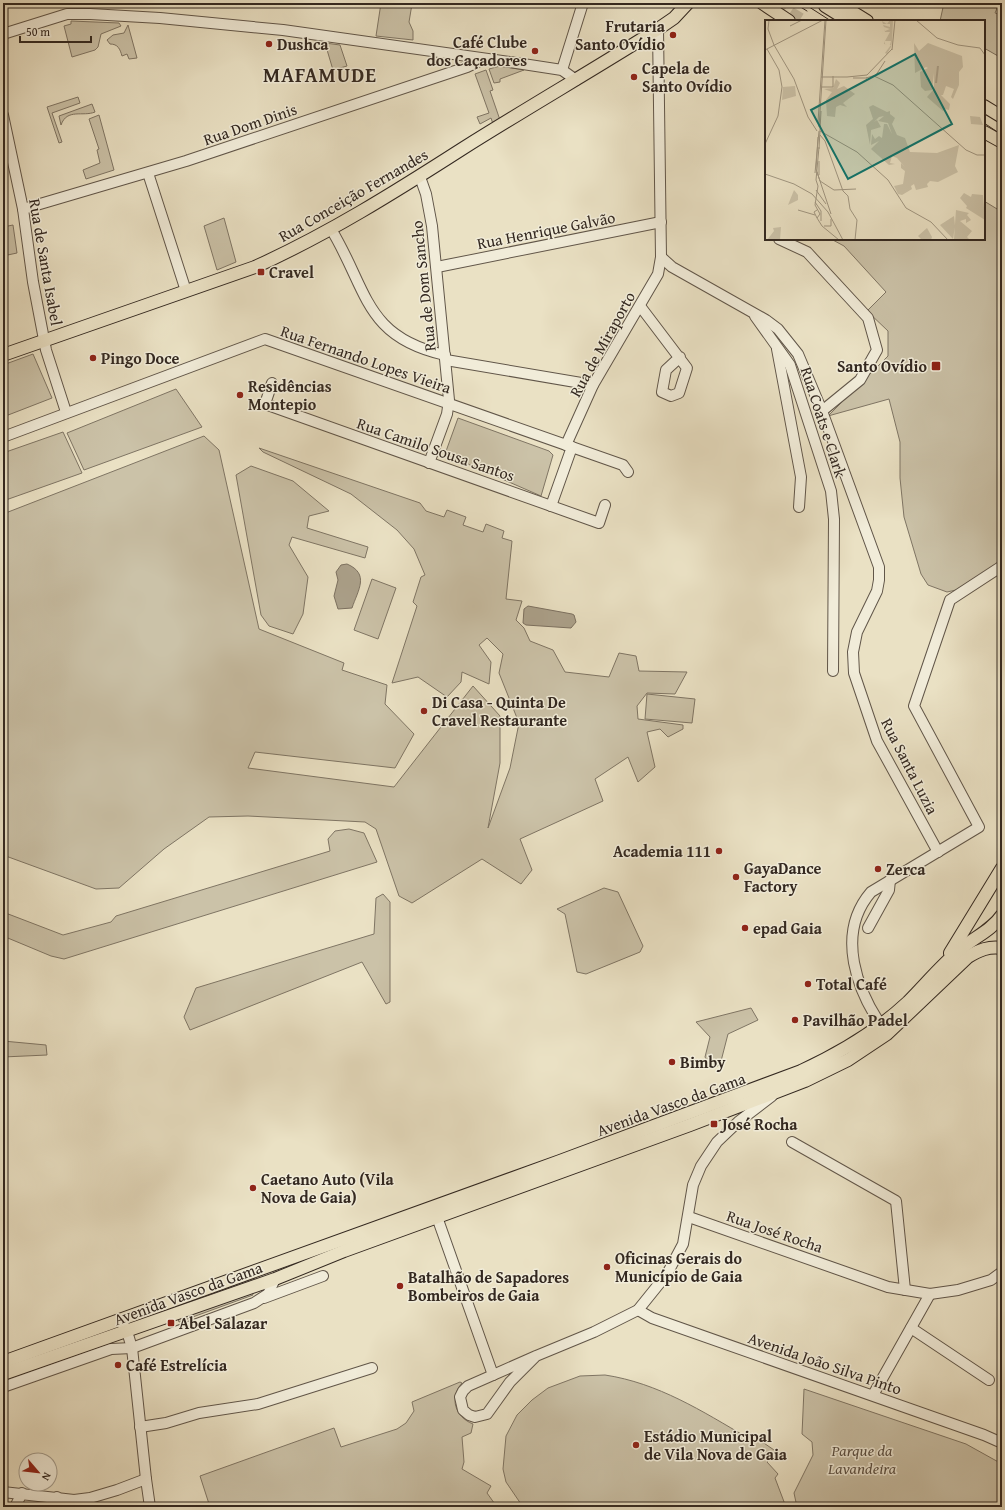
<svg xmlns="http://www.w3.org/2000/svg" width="1005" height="1510" font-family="'Gentium Book Plus',serif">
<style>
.green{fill:#cbc2a8;stroke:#7f7564}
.water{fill:#aca28c;stroke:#7c7161}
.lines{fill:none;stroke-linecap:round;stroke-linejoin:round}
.major-tunnel{stroke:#c5bca3;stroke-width:12;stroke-dasharray:12 6;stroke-linecap:butt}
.minor-casing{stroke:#615649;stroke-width:12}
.major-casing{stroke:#332820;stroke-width:14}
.minor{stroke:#f1ecd9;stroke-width:10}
.major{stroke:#eae1c4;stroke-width:12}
.tram{stroke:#332820;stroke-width:1}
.poi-dot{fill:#8f2418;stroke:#f1ecd9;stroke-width:1.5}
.labels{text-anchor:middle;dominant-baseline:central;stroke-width:3;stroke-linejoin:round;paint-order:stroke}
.poi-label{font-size:16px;font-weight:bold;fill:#332820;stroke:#f1ecd9;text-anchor:start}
.street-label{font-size:16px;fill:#332820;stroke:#f1ecd9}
.park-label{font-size:16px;font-style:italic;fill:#594e42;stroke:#f1ecd9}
.district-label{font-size:20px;font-weight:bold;letter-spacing:1px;fill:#332820;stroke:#f1ecd9}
.inset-river{fill:none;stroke:#aca28c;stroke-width:2}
.inset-road{fill:none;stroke:#a19782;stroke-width:1}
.view{fill:#0f766e;fill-opacity:0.15;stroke:#0f766e;stroke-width:2}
.inset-edge{fill:none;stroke:#332820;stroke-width:2}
</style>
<rect width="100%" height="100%" fill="#eae1c4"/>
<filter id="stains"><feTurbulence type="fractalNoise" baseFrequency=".005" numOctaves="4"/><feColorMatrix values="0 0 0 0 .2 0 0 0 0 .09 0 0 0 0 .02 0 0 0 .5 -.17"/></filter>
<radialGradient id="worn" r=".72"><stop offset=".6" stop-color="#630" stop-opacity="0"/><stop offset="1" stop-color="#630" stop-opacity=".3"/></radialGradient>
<g class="green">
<path d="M 381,3 L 412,4 L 409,22 L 413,31 L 413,40 L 376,36 Z"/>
<path d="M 944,3 L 999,3 L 995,13 L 1002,15 L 1002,57 L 998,56 L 984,48 L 984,21 L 940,21 Z"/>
<path d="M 71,21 L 119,23 L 121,26 L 101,34 L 98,47 L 95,50 L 72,57 L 64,26 L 71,24 Z"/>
<path d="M 128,25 L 137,58 L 129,59 L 127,54 L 122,56 C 120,49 118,44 110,44 L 107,40 L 113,35 L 124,33 Z"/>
<path d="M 325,43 L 340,45 L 347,66 L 333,70 Z"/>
<path d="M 500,66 L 524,70 L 500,79 L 500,82 L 494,83 L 489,69 Z"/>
<path d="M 486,70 L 493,90 L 490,91 L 500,120 L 493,124 L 491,118 L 480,124 L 477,117 L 489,113 L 475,74 Z"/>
<path d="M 78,97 L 80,103 L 52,113 L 62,142 L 59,143 L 47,107 Z"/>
<path d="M 92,104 L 95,112 C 83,117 67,108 61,125 L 59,116 Z"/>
<path d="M 99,115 L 114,170 L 86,179 L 83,170 L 100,163 L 97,150 L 99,149 L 89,119 Z"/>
<path d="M 984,201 L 1002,212 L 1002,561 L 956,590 L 947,592 L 928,585 L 921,574 L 904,517 L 900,478 L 900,442 L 889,399 L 828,416 L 888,356 L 888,331 L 867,311 L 886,292 L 844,246 L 831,239 L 984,239 Z"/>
<path d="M 224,218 L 236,262 L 217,270 L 204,226 Z"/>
<path d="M 13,225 L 17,253 L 3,256 L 3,227 Z"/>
<path d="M 33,354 L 52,398 L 3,417 L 3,365 Z"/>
<path d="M 176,389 L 202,427 L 84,470 L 67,433 Z"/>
<path d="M 458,418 L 549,451 L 553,455 L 541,496 L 445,454 Z"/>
<path d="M 63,432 L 82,473 L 3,501 L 3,453 Z"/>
<path d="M 204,436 L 219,450 L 259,629 L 344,663 L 342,670 L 387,685 L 385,704 L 414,734 L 395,768 L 255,752 L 248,768 L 394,787 L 473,686 L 500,716 L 500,763 L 488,828 L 510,768 L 519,723 L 499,673 L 503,654 L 487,638 L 479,645 L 491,662 L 489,684 L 462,672 L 461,682 L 447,697 L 418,677 L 392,683 L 417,606 L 413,602 L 421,577 L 425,575 L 414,549 L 397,530 L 351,494 L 263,452 L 259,448 L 420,503 L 426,511 L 444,517 L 447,510 L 466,517 L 463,525 L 483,532 L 486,524 L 504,531 L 502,538 L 512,541 L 506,599 L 522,601 L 516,620 L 524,628 L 530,641 L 553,650 L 565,672 L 609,677 L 619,653 L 636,656 L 639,671 L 687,672 L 675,694 L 647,693 L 637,706 L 638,719 L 683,725 L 683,729 L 668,737 L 660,729 L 647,732 L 655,767 L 638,782 L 628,757 L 595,779 L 603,801 L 520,839 L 532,870 L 521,884 L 482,859 L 412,903 L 399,896 L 376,829 L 365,822 L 248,816 L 209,817 L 164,849 L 119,888 L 96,889 L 3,855 L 3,514 Z"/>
<path d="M 251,466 L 293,481 L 329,511 L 309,516 L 307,528 L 368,547 L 365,558 L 292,537 L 289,545 L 308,577 L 303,614 L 293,634 L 269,626 L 261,615 L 236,475 Z"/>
<path d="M 372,579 L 396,588 L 378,639 L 354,630 Z"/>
<path d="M 647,694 L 695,699 L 692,723 L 645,719 Z"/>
<path d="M 349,829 L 364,833 L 377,862 L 64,959 L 51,956 L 3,936 L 3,912 L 63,935 L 111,922 L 116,916 L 330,851 L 328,839 L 335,831 Z"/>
<path d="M 604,888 L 618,892 L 643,946 L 640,952 L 586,974 L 577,972 L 565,914 L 557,909 Z"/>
<path d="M 383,894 L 390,902 L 390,1002 L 386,1004 L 362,962 L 190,1030 L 184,1017 L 196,988 L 374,934 L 376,898 Z"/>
<path d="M 751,1008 L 758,1020 L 728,1034 L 720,1065 L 711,1068 L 705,1057 L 710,1037 L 696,1022 Z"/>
<path d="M 3,1041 L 46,1045 L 47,1055 L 3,1057 Z"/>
<path d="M 252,1292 L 253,1295 L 179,1322 L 178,1319 Z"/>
<path d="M 605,1375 C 658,1383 702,1411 748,1438 L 752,1435 L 777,1452 L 767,1462 L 778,1474 L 775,1478 L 786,1507 L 523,1507 L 506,1482 L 503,1469 L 506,1436 L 517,1415 L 532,1400 L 548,1388 L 580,1376 Z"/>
<path d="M 460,1382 L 462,1383 C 449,1398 455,1417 473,1424 L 471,1433 L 462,1437 L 464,1462 L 462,1469 L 491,1486 L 487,1493 L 497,1507 L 210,1507 L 200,1476 L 334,1428 L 341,1447 L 397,1429 L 406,1423 L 414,1411 L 412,1402 Z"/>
<path d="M 804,1389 L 966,1444 L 1002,1464 L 1002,1507 L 797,1507 L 794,1493 L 813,1455 L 812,1442 L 802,1434 Z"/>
</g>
<g class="water">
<path d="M 347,564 C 370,574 358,590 352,608 L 338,609 L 334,596 L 338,580 L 336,572 L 341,565 Z"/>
<path d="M 528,606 L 572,614 L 574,615 L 576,622 L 571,628 L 526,625 L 523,623 L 524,609 Z"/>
</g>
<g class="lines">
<path class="major-tunnel" d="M 775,3 L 804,21"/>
<g class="minor-casing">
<g id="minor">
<path d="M 3,34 L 67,14 L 90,14 L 160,18 L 283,30 L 510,62 L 562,70 L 576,80"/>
<path d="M 562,70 L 583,3"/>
<path d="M 3,115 L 23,209 L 33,282 L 46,350 L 66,412"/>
<path d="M 148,173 L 186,291"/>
<path d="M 420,177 L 426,194 L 432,226 L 449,400 L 447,414 L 429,463"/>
<path d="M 23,209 L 186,161 L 467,67 L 484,59"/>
<path d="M 331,229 C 368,290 364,337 445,355"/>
<path d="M 779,239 L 807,252 L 868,318 L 877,350 L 860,380 L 822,411"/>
<path d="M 661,257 L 672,267 L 766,320 L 778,329 L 798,354 L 822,411 L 879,567 L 879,580 L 877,591 L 857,632 L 853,652 L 854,673 L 877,741 L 938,852"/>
<path d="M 437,267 L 661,222"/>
<path d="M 640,306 L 687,368 L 679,393 L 671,396 L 662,392 L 666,370 L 680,357"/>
<path d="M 755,316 L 790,365 L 831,491 L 834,519 L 833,671"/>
<path d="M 777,349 L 801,477 L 799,507"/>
<path d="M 446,360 L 593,385"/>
<path d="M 272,383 L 265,404 L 599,523 L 605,505"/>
<path d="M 3,437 L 265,339 L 623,465 L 628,472"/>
<path d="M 566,445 L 593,385 L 658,274 L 661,257 L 658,29"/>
<path d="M 551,506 L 572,447"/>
<path d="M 868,928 L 889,890 L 890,880"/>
<path d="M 885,1031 C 857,992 835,934 871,892 L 979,827 L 914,706 L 950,600 L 1002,566"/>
<path d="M 792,1142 L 896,1201 L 905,1290"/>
<path d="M 437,1217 L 493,1375"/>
<path d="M 689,1217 L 888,1287 L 930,1294 L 958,1290 L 991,1280 L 1002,1272"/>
<path d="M 264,1298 L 323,1276"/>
<path d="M 638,1310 L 652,1318 L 984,1435 L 1002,1443"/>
<path d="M 123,1325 L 126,1328 L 132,1348 L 146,1479 L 150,1507"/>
<path d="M 911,1328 L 989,1380"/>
<path d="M 536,1356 L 510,1382 L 487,1414 L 475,1417 L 469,1415 L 463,1410 L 460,1397 L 463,1391 L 468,1386 L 493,1375 L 536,1356 L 594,1332 L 638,1310 L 667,1274 L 683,1244 L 693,1185 L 701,1166 L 717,1142 L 738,1122 L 772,1096"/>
<path d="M 3,1387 L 111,1349 L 132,1348 L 254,1303 L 268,1294 L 275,1279"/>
<path d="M 873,1395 L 930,1294"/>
<path d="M 140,1427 L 166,1423 L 199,1413 L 258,1404 L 372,1368"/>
<path d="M 3,1492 L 74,1500 L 90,1498 L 117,1490 L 146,1479"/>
<path d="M 15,1507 L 22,1493"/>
<path d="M 52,1507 L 57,1497"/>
</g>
</g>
<g class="major-casing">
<g id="major">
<path d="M 762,3 L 789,21"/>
<path d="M 838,3 L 867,21"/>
<path d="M 825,6 L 849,21"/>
<path d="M 984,106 L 1002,117"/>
<path d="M 984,132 L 1002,142"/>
<path d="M 3,355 L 255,267 C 328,234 395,192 462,149 C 527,108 593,70 658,29 L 674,18 L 688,3"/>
<path d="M 950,953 L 1002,868"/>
<path d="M 3,1362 L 560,1161 L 801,1071 C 840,1053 876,1032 908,1002 C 926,984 942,964 962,948 C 975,937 992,930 1002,915"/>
<path d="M 3,1374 L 275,1279 L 344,1251 L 690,1125 L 805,1081 L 848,1060 L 887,1034 L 968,957 C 979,950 989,946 1002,948"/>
</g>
</g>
<use href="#minor" class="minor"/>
<use href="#major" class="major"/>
<g class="tram">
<path d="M 794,3 L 807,11"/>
<path d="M 803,3 L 831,21"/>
<path d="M 984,123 L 1002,135"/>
</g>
</g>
<g class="poi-dot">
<circle cx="673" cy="35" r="4"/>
<circle cx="269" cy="44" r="4"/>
<circle cx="535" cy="51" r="4"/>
<circle cx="634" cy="77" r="4"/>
<rect x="257" y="268" width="8" height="8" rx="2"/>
<circle cx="93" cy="358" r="4"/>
<rect x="931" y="361" width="10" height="10" rx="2"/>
<circle cx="240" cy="395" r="4"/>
<circle cx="424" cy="711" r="4"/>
<circle cx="719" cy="851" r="4"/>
<circle cx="878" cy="869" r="4"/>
<circle cx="736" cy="877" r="4"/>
<circle cx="745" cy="928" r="4"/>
<circle cx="808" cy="984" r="4"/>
<circle cx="795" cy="1020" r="4"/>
<circle cx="672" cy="1062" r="4"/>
<rect x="710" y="1120" width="8" height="8" rx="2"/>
<circle cx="253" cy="1188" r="4"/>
<circle cx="607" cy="1267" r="4"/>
<circle cx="400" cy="1286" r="4"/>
<rect x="167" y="1319" width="8" height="8" rx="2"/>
<circle cx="118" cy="1365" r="4"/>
<circle cx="636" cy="1445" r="4"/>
</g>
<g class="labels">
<g class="poi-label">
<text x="665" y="26" text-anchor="end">Frutaria<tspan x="665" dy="18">Santo Ovídio</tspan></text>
<text x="527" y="42" text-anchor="end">Café Clube<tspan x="527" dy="18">dos Caçadores</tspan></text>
<text x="277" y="44">Dushca</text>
<text x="642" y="68">Capela de<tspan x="642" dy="18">Santo Ovídio</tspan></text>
<text x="269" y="272">Cravel</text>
<text x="101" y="358">Pingo Doce</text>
<text x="927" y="366" text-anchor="end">Santo Ovídio</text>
<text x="248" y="386">Residências<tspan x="248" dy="18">Montepio</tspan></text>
<text x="432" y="702">Di Casa - Quinta De<tspan x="432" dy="18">Cravel Restaurante</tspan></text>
<text x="711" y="851" text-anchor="end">Academia 111</text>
<text x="744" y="868">GayaDance<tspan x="744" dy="18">Factory</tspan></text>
<text x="886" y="869">Zerca</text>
<text x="753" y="928">epad Gaia</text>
<text x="816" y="984">Total Café</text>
<text x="803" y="1020">Pavilhão Padel</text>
<text x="680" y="1062">Bimby</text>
<text x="722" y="1124">José Rocha</text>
<text x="261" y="1179">Caetano Auto (Vila<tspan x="261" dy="18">Nova de Gaia)</tspan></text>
<text x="615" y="1258">Oficinas Gerais do<tspan x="615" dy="18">Município de Gaia</tspan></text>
<text x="408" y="1277">Batalhão de Sapadores<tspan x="408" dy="18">Bombeiros de Gaia</tspan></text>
<text x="179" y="1323">Abel Salazar</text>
<text x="126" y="1365">Café Estrelícia</text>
<text x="644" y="1436">Estádio Municipal<tspan x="644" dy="18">de Vila Nova de Gaia</tspan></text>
</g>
<g class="street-label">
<text transform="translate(250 124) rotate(-19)">Rua Dom Dinis</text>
<text transform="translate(353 195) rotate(-30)">Rua Conceição Fernandes</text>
<text transform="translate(546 230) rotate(-11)">Rua Henrique Galvão</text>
<text transform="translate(46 262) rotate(80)">Rua de Santa Isabel</text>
<text transform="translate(423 286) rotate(-96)">Rua de Dom Sancho</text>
<text transform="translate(602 344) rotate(-61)">Rua de Miraporto</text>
<text transform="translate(366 359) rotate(19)">Rua Fernando Lopes Vieira</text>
<text transform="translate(824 422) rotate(72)">Rua Coats e Clark</text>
<text transform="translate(436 449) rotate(19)">Rua Camilo Sousa Santos</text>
<text transform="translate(910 766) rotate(63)">Rua Santa Luzia</text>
<text transform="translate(671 1104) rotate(-20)">Avenida Vasco da Gama</text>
<text transform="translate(775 1231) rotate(19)">Rua José Rocha</text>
<text transform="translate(188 1293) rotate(-20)">Avenida Vasco da Gama</text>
<text transform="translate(825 1363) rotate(19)">Avenida João Silva Pinto</text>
</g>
<g class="park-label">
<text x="862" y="1450">Parque da<tspan x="862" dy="18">Lavandeira</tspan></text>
</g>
<g class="district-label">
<text x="320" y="74">MAFAMUDE</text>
</g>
</g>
<g transform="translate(765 20)">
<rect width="220" height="220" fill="#eae1c4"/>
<path d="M 125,0 L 128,0 L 127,21 L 126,27 L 122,34 L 120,33 L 126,25 L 119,24 L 120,21 L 120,24 L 125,25 L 126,21 L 120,21 L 125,12 L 120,12 L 119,8 L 120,11 L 125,9 L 119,7 L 118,5 L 125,7 L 125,4 L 118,4 L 117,1 L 122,4 ZM 149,23 L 154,31 L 163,23 L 197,36 L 198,47 L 194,52 L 194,65 L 188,79 L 186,77 L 189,69 L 181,66 L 178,75 L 176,75 L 185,84 L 184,90 L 180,89 L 178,91 L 162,77 L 169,69 L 169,53 L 167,70 L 160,71 L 156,67 L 155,52 L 163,48 L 161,47 L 150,53 ZM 71,59 L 75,63 L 72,69 L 79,66 L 90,74 L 78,83 L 82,87 L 75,85 L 71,87 L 70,97 L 62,96 L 61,80 L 67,72 L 59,69 L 68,68 ZM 30,66 L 31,76 L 17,80 L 18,67 ZM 108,85 L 122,92 L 125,91 L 125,94 L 130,98 L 127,104 L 132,115 L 140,118 L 145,132 L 172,133 L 194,125 L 190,146 L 193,152 L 173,162 L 165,161 L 162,164 L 163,167 L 151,170 L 149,164 L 146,166 L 147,169 L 137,175 L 133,174 L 129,166 L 138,164 L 140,151 L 136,148 L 136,143 L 140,147 L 132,138 L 127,136 L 125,143 L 130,144 L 124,145 L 106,129 L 114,121 L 106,125 L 107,114 L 110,119 L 114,116 L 117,118 L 119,104 L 122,104 L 127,114 L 123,103 L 113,101 L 119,96 L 114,97 L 109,102 L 112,100 L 116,107 L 106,110 L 105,125 L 101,105 L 108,99 L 104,87 ZM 205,96 L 215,97 L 218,105 L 206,104 ZM 29,170 L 33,175 L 33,180 L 23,185 ZM 199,173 L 206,177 L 207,174 L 218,175 L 220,200 L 201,188 L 202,186 L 195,178 ZM 191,190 L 204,193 L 202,195 L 206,200 L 201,203 L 201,199 L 195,201 L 207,211 L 202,217 L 205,220 L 189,219 ZM 189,196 L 190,206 L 188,219 L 175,205 ZM 16,207 L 15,220 L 2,220 L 9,211 L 8,208 ZM 162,208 L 167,217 L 166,220 L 157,220 L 153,216 Z" fill="#cbc2a8"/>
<path class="inset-river" d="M 171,63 L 173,46"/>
<path class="inset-road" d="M 4,0 L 3,9 L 9,25 L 29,59 L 43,97 L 52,111M 151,0 L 172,18 L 193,25 L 215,28 L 220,35M 25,6 L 37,0M 0,30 L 58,0M 127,30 L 130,0M 109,56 L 128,65 L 201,130 L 212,135 L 220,135M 56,57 L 82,57M 82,57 L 102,55 L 127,29M 88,58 L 102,58M 101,58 L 111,55 L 120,41M 56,67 L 68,67 L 68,56M 53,102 L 60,0M 54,107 L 61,0M 55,111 L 92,132 L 123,160 L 141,188 L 166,202 L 183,220M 55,115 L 60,121 L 78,171 L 83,176 L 85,189 L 92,200 L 90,220M 53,117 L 51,149 L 55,161 L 69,170 L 91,169M 0,124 L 13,96 L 17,67 L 14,50 L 2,29M 54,129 L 56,91M 54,141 L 54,155M 52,152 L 66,194M 50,153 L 54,111M 0,154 L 29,164 L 47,174 L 63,192 L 78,220M 51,170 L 61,184M 50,182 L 56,191 L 56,201M 33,190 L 50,195M 52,190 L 49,192 L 52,198 L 55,194 L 50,185 L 53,166 L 51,160 L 54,127M 52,198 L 57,206 L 74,220M 59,206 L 66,206 L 66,199"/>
<path class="view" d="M 150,34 L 187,104 L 83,159 L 46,90 Z"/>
<rect width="220" height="220" class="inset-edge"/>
</g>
<rect width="1005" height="1510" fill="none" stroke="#eae1c4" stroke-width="16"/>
<rect x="4" y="4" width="997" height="1502" fill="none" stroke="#332820" stroke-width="2"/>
<rect x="8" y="8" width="989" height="1494" fill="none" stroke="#332820"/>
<g transform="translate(38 1472) rotate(118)"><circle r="19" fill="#f1ecd9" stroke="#a59e8f"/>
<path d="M0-3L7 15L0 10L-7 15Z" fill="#8f2418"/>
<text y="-6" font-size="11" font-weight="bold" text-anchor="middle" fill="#332820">N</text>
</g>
<path d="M20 36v6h71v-6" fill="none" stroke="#332820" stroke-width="2"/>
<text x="26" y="36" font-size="12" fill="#332820" stroke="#f1ecd9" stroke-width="3" paint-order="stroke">50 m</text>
<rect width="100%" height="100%" filter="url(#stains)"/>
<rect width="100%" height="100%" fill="url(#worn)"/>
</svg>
